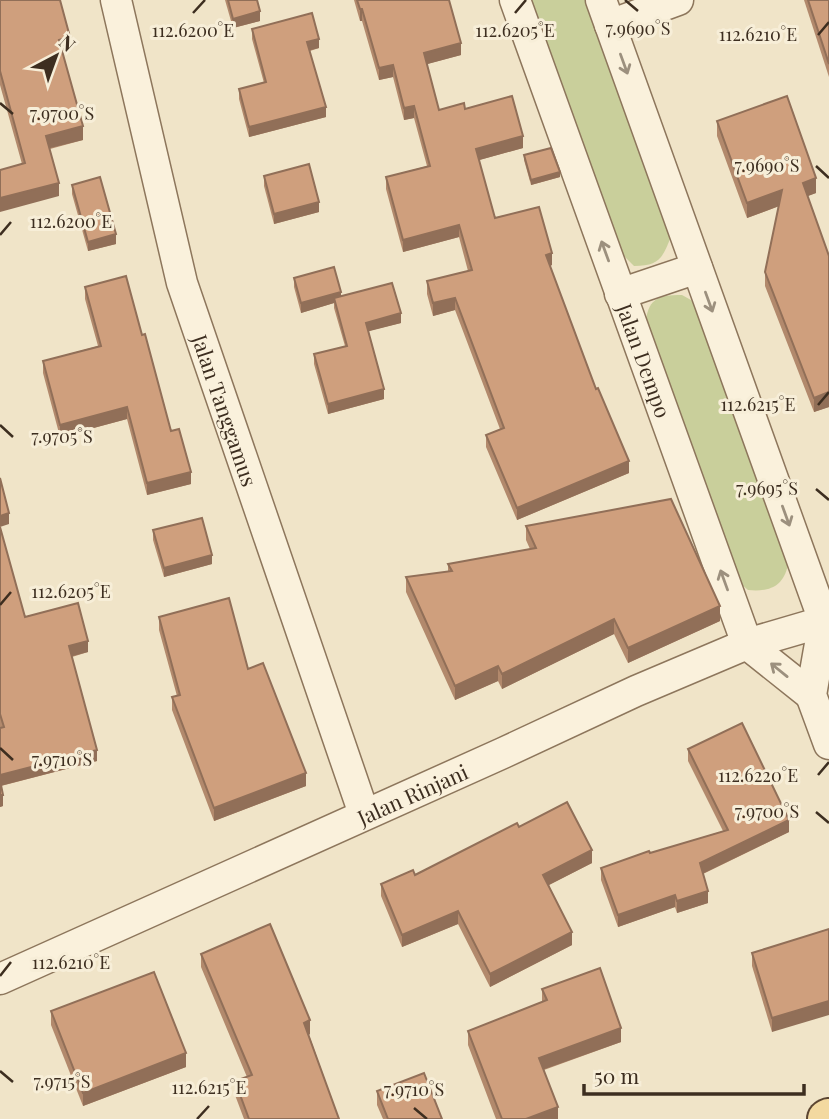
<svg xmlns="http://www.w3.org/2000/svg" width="829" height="1119" font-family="'Playfair Display',serif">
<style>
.green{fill:#c9cf9b}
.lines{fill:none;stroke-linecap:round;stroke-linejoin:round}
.minor-casing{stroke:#8d765c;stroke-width:33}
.primary-casing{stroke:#5b4430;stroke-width:42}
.minor{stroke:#faf1dc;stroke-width:30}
.primary{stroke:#f3d9a0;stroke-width:38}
.wall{fill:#b2896c}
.shaded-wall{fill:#916f58}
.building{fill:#cf9f7d;stroke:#916f58;stroke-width:2}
.oneway{stroke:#9c907e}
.ticks{fill:none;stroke:#3d2e20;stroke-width:2.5}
.labels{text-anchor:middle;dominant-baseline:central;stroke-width:6;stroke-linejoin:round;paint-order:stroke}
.street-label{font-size:21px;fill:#3d2e20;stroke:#f7eed8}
.ticks-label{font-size:18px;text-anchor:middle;fill:#3d2e20;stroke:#f7eed8;stroke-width:6;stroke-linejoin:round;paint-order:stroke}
</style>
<rect width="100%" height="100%" fill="#f0e4c8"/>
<g class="green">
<path d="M 528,0 L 588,0 L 671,236 C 663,258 659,266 634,266 L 618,250 Z"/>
<path d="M 682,295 L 691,300 L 697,310 L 788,565 C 783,587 769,592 748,590 L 741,584 L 645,326 C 648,299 656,295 682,295 Z"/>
</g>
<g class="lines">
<g class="minor-casing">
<g id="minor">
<path id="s1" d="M 116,0 L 182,283 L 364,814"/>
<path id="s2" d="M 515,0 L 747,644 L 811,695"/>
<path d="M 601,0 L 824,621 L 811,695 L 829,744"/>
<path d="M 610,25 L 678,0"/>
<path d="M 620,294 L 697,268"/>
<path id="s3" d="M 0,979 L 503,753 L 636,691 L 747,644 L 829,620"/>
</g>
</g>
<g class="primary-casing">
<path id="primary" d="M 827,1119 L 829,1118"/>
</g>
<use href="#minor" class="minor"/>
<use href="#primary" class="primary"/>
</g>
<g class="wall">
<path d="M 0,0 L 70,51 L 63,53 L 83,140 L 50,149 L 59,196 L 22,164 L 0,85 Z"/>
<path d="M 225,0 L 257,0 L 260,21 L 233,28 Z"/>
<path d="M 354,0 L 449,0 L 461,55 L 427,64 L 439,110 L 465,109 L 523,148 L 479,160 L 495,218 L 552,265 L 550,266 L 596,389 L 629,473 L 517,520 L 486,447 L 486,435 L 500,429 L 455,310 L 433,316 L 427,294 L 427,281 L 468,271 L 459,237 L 403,252 L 386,189 L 386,177 L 427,166 L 414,118 L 404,120 L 393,77 L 379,80 L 362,21 L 360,21 Z"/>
<path d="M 804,0 L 829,0 L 829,77 Z"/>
<path d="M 252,29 L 319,48 L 310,51 L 326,117 L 249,137 L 239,99 L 239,89 L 264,83 L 252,39 Z"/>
<path d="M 717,121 L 816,193 L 807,196 L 829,256 L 829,407 L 814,412 L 765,286 L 765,272 L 779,206 L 747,218 L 717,136 Z"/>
<path d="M 524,155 L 560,177 L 531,185 L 524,160 Z"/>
<path d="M 264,176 L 319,212 L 274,224 L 264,186 Z"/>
<path d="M 72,185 L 116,244 L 88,251 L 72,194 Z"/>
<path d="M 294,278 L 401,323 L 368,331 L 384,399 L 328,414 L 314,364 L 314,354 L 345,346 L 334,308 L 334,303 L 301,313 L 294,287 Z"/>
<path d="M 85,287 L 142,335 L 171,431 L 191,484 L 147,495 L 127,419 L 60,437 L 43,373 L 43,361 L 98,346 L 85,299 Z"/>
<path d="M 526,526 L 720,621 L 628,663 L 614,634 L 502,689 L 498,681 L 455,700 L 406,592 L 406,577 L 448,572 L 448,564 L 530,549 L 526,540 Z"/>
<path d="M 0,527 L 25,617 L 88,652 L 72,657 L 97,761 L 1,786 L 3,806 L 0,807 Z"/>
<path d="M 153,530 L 212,564 L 164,577 L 153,540 Z"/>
<path d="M 159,617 L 248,669 L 306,786 L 214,821 L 172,710 L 172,697 L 177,696 L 159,630 Z"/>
<path d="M 688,749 L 789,832 L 703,874 L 708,903 L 677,913 L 675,907 L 618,927 L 601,880 L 601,868 L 723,831 L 688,761 Z"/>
<path d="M 519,827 L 592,863 L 549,885 L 572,945 L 490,987 L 458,924 L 402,947 L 381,896 L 381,884 L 415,875 Z"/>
<path d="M 829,929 L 772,1032 L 752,966 L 752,953 Z"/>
<path d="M 201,954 L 310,1034 L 309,1035 L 339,1119 L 244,1119 L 235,1095 L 235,1081 L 247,1077 L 201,967 Z"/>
<path d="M 542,989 L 621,1042 L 544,1070 L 558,1119 L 496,1119 L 468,1045 L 468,1031 L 542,1002 Z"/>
<path d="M 51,1011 L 186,1067 L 83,1106 L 51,1025 Z"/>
<path d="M 377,1091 L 442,1119 L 383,1119 L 377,1105 Z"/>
</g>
<g class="shaded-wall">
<rect x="360" y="9" width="2" height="12"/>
<path d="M 260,11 L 260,21 L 233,28 L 233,19 Z"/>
<path d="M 70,37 L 70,51 L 59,54 L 59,40 Z"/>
<path d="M 319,39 L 319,48 L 307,51 L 307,42 Z"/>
<path d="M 461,43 L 461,55 L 424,65 L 424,53 Z"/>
<path d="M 393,65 L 393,77 L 379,80 L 379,68 Z"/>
<path d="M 414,106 L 414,118 L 404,120 L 404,108 Z"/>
<path d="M 326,107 L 326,117 L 249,137 L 249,127 Z"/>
<path d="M 83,126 L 83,140 L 46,149 L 46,136 Z"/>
<path d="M 523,136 L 523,148 L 476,161 L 476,149 Z"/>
<path d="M 560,172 L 560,177 L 531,185 L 531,180 Z"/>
<path d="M 816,178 L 816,193 L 803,198 L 803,183 Z"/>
<path d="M 59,183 L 59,196 L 0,212 L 0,198 Z"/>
<path d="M 782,190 L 782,205 L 747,218 L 747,203 Z"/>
<path d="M 319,202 L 319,212 L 274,224 L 274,214 Z"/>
<path d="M 459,225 L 459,237 L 403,252 L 403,240 Z"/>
<path d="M 116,234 L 116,244 L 88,251 L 88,242 Z"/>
<path d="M 552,253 L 552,265 L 546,267 L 546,255 Z"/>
<path d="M 341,292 L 341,302 L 334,298 L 334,303 L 301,313 L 301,303 Z"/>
<path d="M 455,298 L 455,310 L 433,316 L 433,303 Z"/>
<path d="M 401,313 L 401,323 L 366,332 L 366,323 Z"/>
<path d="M 384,389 L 384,399 L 328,414 L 328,404 Z"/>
<path d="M 829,392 L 829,407 L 814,412 L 814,398 Z"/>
<path d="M 127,407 L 127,419 L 60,437 L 60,425 Z"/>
<path d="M 629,461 L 629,473 L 517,520 L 517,508 Z"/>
<path d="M 191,472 L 191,484 L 147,495 L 147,483 Z"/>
<path d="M 9,513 L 9,524 L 0,527 L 0,516 Z"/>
<path d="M 212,555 L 212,564 L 164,577 L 164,568 Z"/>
<path d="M 720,606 L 720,621 L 628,663 L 628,648 Z"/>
<path d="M 614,619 L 614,634 L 502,689 L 502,674 Z"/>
<path d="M 88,641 L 88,652 L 69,657 L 69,646 Z"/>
<path d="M 498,666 L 498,681 L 455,700 L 455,686 Z"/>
<path d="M 97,750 L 97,761 L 0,786 L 0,775 Z"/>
<path d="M 306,773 L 306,786 L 214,821 L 214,808 Z"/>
<path d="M 0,795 L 3,795 L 3,806 L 0,807 Z"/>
<path d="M 789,820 L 789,832 L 700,875 L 700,863 Z"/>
<path d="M 592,850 L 592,863 L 543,888 L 543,875 Z"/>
<path d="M 708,891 L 708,903 L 677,913 L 677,901 Z"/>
<path d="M 675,895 L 675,907 L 618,927 L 618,915 Z"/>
<path d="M 458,911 L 458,924 L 402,947 L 402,935 Z"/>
<path d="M 572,932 L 572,945 L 490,987 L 490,974 Z"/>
<path d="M 829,1001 L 829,1015 L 772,1032 L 772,1018 Z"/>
<path d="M 310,1020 L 310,1034 L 304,1036 L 304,1023 Z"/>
<path d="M 621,1028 L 621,1042 L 539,1071 L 539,1058 Z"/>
<path d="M 186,1053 L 186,1067 L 83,1106 L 83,1093 Z"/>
<path d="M 558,1107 L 558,1119 L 526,1119 Z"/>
</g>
<g class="building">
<path d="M 0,0 L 60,0 L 70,37 L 59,40 L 83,126 L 46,136 L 59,183 L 0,198 L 0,170 L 25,163 L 0,71 Z"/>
<path d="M 228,0 L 257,0 L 260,11 L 233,19 Z"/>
<path d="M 357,0 L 449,0 L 461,43 L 424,53 L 439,110 L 464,103 L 465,109 L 512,96 L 523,136 L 476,149 L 495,218 L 539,207 L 552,253 L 546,255 L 596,389 L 598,388 L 629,461 L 517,508 L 486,435 L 504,428 L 455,298 L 433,303 L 427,281 L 472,270 L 459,225 L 403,240 L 386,177 L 430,166 L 414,106 L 404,108 L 393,65 L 379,68 L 362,9 L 360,9 Z"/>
<path d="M 808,0 L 829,0 L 829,64 Z"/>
<path d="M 312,13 L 319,39 L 307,42 L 326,107 L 249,127 L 239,89 L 266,82 L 252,29 Z"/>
<path d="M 787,96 L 816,178 L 803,183 L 829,256 L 829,392 L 814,398 L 765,272 L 782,190 L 747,203 L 717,121 Z"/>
<path d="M 551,148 L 560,172 L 531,180 L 524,155 Z"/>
<path d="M 309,164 L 319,202 L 274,214 L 264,176 Z"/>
<path d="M 100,177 L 116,234 L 88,242 L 72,185 Z"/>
<path d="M 334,267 L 341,292 L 301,303 L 294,278 Z"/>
<path d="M 126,276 L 142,335 L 145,334 L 171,431 L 179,429 L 191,472 L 147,483 L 127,407 L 60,425 L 43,361 L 101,346 L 85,287 Z"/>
<path d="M 392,283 L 401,313 L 366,323 L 384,389 L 328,404 L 314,354 L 347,346 L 334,298 Z"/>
<path d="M 0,478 L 9,513 L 0,516 Z"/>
<path d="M 671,499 L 720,606 L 628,648 L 614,619 L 502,674 L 498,666 L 455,686 L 406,577 L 452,571 L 448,564 L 536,548 L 526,526 Z"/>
<path d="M 202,518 L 212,555 L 164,568 L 153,530 Z"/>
<path d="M 0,527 L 25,617 L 78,603 L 88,641 L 69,646 L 97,750 L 0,775 L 0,728 L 4,727 L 0,714 Z"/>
<path d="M 229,598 L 248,669 L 263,663 L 306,773 L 214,808 L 172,697 L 180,695 L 159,617 Z"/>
<path d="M 742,723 L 789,820 L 700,863 L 708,891 L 677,901 L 675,895 L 618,915 L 601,868 L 649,851 L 650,853 L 728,830 L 688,749 Z"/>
<path d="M 0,780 L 3,795 L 0,795 Z"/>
<path d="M 567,802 L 592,850 L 543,875 L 572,932 L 490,974 L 458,911 L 402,935 L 381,884 L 413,870 L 415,875 L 517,823 L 519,827 Z"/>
<path d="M 270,924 L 310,1020 L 304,1023 L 339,1119 L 249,1119 L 235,1081 L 252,1075 L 201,954 Z"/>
<path d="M 829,929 L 829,1001 L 772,1018 L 752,953 Z"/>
<path d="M 600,968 L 621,1028 L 539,1058 L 558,1107 L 526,1119 L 502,1119 L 468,1031 L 547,1000 L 542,989 Z"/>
<path d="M 154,972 L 186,1053 L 83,1093 L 51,1011 Z"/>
<path d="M 424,1073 L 442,1119 L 388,1119 L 377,1091 Z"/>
</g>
<defs><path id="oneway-shaft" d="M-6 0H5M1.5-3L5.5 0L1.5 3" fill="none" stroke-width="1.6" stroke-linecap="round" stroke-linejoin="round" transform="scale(1.75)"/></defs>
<g class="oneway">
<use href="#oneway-shaft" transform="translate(624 64) rotate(70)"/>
<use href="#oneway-shaft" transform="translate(605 251) rotate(-110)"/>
<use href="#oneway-shaft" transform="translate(709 302) rotate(70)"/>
<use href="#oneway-shaft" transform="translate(786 516) rotate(70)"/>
<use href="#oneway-shaft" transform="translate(724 580) rotate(-110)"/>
<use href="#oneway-shaft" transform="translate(779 670) rotate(-141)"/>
</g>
<path class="ticks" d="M 625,0 L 638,11M 193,13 L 205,0M 515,13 L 526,0M 818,35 L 829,22M 0,103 L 13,114M 816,166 L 829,178M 0,235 L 11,222M 818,405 L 829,392M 0,425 L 13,437M 816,489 L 829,500M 0,605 L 11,592M 0,748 L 13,760M 818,775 L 829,762M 816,812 L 829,823M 0,976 L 11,962M 0,1071 L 13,1082M 414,1108 L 427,1119M 197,1119 L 209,1106"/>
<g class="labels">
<g class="street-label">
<text stroke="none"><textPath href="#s2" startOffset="383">Jalan Dempo</textPath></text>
<text stroke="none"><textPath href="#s1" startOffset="425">Jalan Tanggamus</textPath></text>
<text stroke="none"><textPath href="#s3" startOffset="452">Jalan Rinjani</textPath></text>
</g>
</g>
<g class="ticks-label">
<text x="638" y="35">7.9690°S</text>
<text x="193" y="37">112.6200°E</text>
<text x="515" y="37">112.6205°E</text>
<text x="758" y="41">112.6210°E</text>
<text x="62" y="120">7.9700°S</text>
<text x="767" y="172">7.9690°S</text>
<text x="71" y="228">112.6200°E</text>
<text x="758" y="411">112.6215°E</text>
<text x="62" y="443">7.9705°S</text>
<text x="767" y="495">7.9695°S</text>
<text x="71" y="598">112.6205°E</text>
<text x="62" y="766">7.9710°S</text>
<text x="758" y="782">112.6220°E</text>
<text x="767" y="818">7.9700°S</text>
<text x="71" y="969">112.6210°E</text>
<text x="62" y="1088">7.9715°S</text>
<text x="209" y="1094">112.6215°E</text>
<text x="414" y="1096">7.9710°S</text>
</g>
<g transform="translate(56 56) rotate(41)" stroke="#f7eed8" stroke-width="5" paint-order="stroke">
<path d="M0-5L12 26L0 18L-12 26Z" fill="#3d2e20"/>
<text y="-10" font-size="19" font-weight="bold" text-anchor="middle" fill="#3d2e20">N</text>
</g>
<path d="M584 1084v10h220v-10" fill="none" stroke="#3d2e20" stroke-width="3.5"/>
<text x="594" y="1084" font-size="21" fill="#3d2e20" stroke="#f7eed8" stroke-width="5" paint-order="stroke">50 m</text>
</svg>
